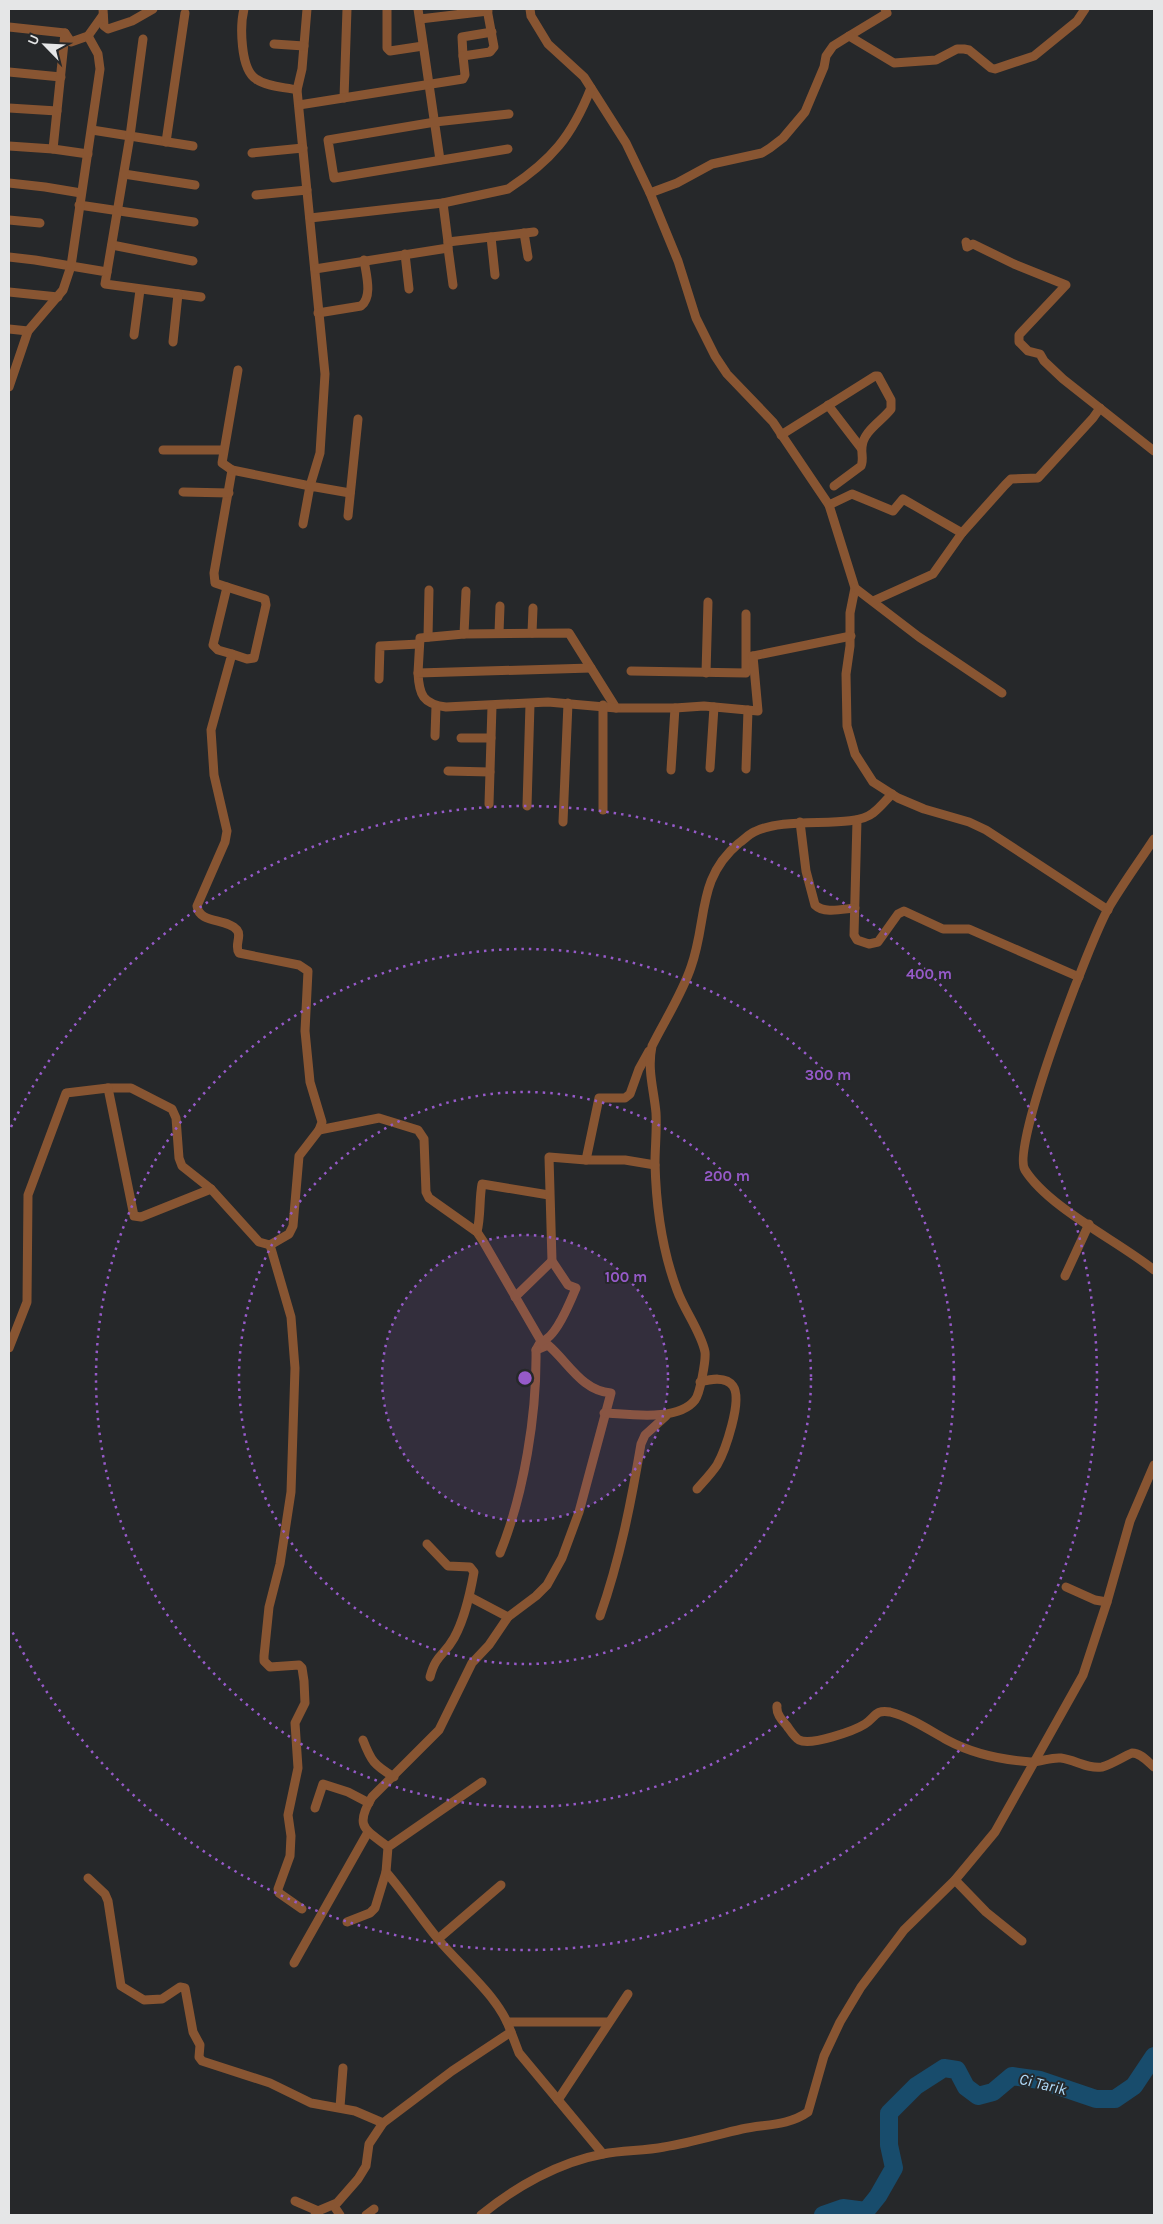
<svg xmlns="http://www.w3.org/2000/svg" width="1163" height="2224" font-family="Karla,sans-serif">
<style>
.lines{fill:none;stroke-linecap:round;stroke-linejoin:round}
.river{stroke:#184c6c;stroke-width:18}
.minor{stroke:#885532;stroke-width:9}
.ring{fill:none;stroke:#965ac9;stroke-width:2.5;stroke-dasharray:2.5 5}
.labels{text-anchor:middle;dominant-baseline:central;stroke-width:4;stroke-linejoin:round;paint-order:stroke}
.water-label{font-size:16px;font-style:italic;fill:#b1dcfb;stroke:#26282a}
.centre{fill:#965ac9;stroke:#26282a;stroke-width:2.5}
.ring-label{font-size:15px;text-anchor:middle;font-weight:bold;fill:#965ac9;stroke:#26282a;stroke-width:4;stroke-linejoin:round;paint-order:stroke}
</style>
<rect width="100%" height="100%" fill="#26282a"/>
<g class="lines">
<path class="river" d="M 823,2215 L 843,2208 L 866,2211 L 878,2196 L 894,2168 L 889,2145 L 889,2113 L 916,2086 L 944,2068 L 957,2070 L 966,2087 L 978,2096 L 993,2092 L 1012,2076 L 1040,2080 L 1096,2099 L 1115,2099 L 1134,2086 L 1154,2056"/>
<g class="minor">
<path d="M 103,9 L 104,26 L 108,29 L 132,21 L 153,9"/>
<path d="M 244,9 C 240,25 240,69 256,79 C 267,87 284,87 297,90"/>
<path d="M 307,9 L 302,69 L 297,90 L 325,374 L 320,453 L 310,486 L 232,470 L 214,573 L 215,583 L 227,587 L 213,645 L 218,650 L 232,654 L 211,730 L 214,775 L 227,831 L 225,842 L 197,906 C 199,924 227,918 237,930 C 242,936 234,946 239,953 L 299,965 L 308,971 L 305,1031 L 310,1082 L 322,1122 L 319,1130 L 379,1118 L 418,1130 L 424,1139 L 426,1192 L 429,1198 L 477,1232 L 483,1241 L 541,1341 L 536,1350 L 548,1345 C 568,1362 582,1391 611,1393 L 579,1512 L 562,1558 L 547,1585 L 536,1596 L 508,1617 L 489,1645 L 472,1663 L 439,1730 L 372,1797 C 354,1827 365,1829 388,1847"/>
<path d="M 387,9 L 387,48 L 390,51 L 423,46"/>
<path d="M 418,9 L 440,160"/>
<path d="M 530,9 L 531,16 L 548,44 L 584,77 L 626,143 L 650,193 L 678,261 L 696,318 L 715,356 L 727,374 L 773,422 L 829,505 L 855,588 L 850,613 L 850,646 L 846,674 L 847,726 L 855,754 L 873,782 L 898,798 L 924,809 L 969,822 L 986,830 L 1108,910"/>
<path d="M 420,19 L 488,11"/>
<path d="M 9,27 L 65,33 L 71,42 L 88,36 L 103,15"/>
<path d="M 849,36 L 887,13 L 885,9"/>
<path d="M 274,44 L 304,46"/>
<path d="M 463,56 L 462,37 L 492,32"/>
<path d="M 9,72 L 61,77"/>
<path d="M 344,98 L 347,9"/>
<path d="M 299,105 L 463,79 L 465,75 L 463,56 L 490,52 L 494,47 L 487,9"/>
<path d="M 9,108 L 57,111"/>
<path d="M 92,130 L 193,146"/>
<path d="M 166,142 L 185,13"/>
<path d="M 9,146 L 53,149 L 88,154"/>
<path d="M 53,149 L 65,33"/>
<path d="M 508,149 L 334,178 L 328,140 L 435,122 L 509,114"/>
<path d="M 252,153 L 303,148"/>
<path d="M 124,174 L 195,185"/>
<path d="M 9,183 L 45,187 L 81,193"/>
<path d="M 650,193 L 677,183 L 712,164 L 762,153 L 770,148 L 783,138 L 805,112 L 824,67 L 826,56 L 833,46 L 849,36 L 894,63 L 936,60 L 957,49 L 964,49 L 969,50 L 991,68 L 995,69 L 1034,56 L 1077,21 L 1085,9"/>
<path d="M 256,195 L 307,190"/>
<path d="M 443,203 L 508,189 C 552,160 572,136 591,88"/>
<path d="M 79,205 L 194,222"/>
<path d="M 310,218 L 443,203 L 448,242 L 448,248 L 315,269"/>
<path d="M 9,220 L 40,223"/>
<path d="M 524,233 L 528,257"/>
<path d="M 491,237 L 495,275"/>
<path d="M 448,242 L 534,232"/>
<path d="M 966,242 L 967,247 L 973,244 L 1014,264 L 1066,285 L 1019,335 L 1019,342 L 1028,351 L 1040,354 L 1044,361 L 1063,379 L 1154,451"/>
<path d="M 112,245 L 193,261"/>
<path d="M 448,248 L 453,285"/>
<path d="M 405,254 L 409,289"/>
<path d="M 9,257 L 35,260 L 107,272 L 105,284 L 201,297"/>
<path d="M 107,272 L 130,136 L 143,39"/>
<path d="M 9,292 L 58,297"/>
<path d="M 318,313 L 361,306 C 373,297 366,274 364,260"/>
<path d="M 9,329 L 28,331"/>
<path d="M 134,335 L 140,290"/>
<path d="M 173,342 L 178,294"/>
<path d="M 9,387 L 28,331 L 63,290 L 71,266 L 100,69 L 98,54 L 88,36"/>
<path d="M 828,405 L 861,448"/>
<path d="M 781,435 L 875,376 L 878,376 L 891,400 L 891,409 C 882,421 863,431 862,447 C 861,454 864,459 861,466 L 834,486"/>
<path d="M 163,450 L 223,450"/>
<path d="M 232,470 L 222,463 L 238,370"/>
<path d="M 183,492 L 229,493"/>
<path d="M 829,505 L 852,494 L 893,511 L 903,499 L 962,533"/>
<path d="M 348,516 L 358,419"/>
<path d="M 303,524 L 310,486 L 350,493"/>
<path d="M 227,587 L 265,599 L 266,605 L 254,658 L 247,659 L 232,654"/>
<path d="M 855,588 L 919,637 L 1002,693"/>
<path d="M 873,601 L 933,574 L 962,533 L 1005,485 L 1011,479 L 1038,478 L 1093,418 L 1100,408"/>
<path d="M 499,633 L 500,606"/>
<path d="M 532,633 L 533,608"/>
<path d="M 464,634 L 569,633 L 616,708 L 675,708 L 671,770"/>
<path d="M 428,637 L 429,590"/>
<path d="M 748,657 L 851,636"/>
<path d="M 591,668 L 418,673 C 419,695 423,704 446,707 L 548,702 L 616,708"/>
<path d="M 631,671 L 746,673 L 746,614"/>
<path d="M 418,673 L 420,638 L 464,634 L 466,591"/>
<path d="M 706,673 L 708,602"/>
<path d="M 379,679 L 380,646 L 419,644"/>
<path d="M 603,705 L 603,810"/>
<path d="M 675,708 L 704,706 L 758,711 L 753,656"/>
<path d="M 435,736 L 436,706"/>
<path d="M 461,738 L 491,738"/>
<path d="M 710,768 L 714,707"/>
<path d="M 746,769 L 748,710"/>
<path d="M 448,771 L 490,772"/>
<path d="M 489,804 L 492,706"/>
<path d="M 527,806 L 530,704"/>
<path d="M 857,820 L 854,935 L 857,940 L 869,944 L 878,942 L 898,914 L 904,911 L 943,929 L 969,929 L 1079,977"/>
<path d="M 563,822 L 568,703"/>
<path d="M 800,822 L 806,871 L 815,905 C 824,914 843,909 855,908"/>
<path d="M 1154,839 C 1139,862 1122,885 1108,909 C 1091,939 1010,1147 1025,1170 C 1049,1208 1118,1241 1154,1270"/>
<path d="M 108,1088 L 131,1088 L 172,1109 L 176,1118 L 179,1158 L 182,1166 L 211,1189 L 259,1242 L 270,1245"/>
<path d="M 586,1160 L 625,1160 L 655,1165"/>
<path d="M 477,1232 C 481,1216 479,1200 482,1184 L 549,1195"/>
<path d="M 1065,1276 L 1089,1224"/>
<path d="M 515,1297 L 552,1261"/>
<path d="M 541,1341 C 555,1340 571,1300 576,1288 L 568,1285 L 552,1261 L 549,1157 L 586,1160 L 599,1098 L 625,1098 L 630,1094 L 639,1069 L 649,1051"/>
<path d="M 9,1348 L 27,1302 L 28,1195 L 66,1093 L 108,1088 L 134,1216 L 141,1217 L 211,1189"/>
<path d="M 604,1413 C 629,1414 678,1422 695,1400 C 700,1394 706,1360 705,1352 C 701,1332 684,1310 677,1290 C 662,1250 656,1205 655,1163 C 655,1147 657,1130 656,1113 C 654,1090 647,1070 652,1046 C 665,1020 682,994 691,967 C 708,920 696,879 739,843 C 744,840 749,834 754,832 C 787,815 852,830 873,813 C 880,808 886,800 892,794"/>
<path d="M 697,1489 C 704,1481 711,1474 717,1465 C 725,1451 743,1400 733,1386 C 726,1376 711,1379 700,1382"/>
<path d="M 427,1544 L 448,1566 L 470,1567 L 474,1572 C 470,1594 465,1618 454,1638 C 444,1656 436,1654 430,1677"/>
<path d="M 500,1553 C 524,1494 537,1414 536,1350"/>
<path d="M 1066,1587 L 1095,1600 L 1107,1602"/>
<path d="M 470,1597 L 508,1617"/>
<path d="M 600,1616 C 620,1559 631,1503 641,1444 L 645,1435 L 666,1416"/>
<path d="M 777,1706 C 776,1714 782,1720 787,1726 C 790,1730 794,1737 799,1740 C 811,1746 854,1731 865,1724 C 875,1718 875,1709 890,1712 C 910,1717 929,1730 947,1740 C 973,1754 1003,1760 1031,1762 C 1041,1762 1051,1757 1061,1758 C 1076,1760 1087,1769 1102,1767 C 1111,1765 1130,1753 1132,1753 C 1141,1753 1148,1762 1154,1767"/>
<path d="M 363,1740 C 371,1761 374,1765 394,1777"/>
<path d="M 315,1808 L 323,1784 L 348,1792 L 369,1803"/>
<path d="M 88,1878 L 105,1894 L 108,1901 L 121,1986 L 144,2000 L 162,1999 L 180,1987 L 185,1988 L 193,2032 L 200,2045 L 199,2057 L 202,2061 L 270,2083 L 311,2103 L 355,2111 L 383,2123"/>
<path d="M 955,1880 L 986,1912 L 1022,1941"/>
<path d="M 302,1909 L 279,1893 L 278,1889 L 290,1856 L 291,1836 L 288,1815 L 298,1768 L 295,1723 L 305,1703 L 304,1681 L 302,1668 L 299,1665 L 270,1667 L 264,1661 L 264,1656 L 269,1607 L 280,1564 L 291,1492 L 295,1368 L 291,1317 L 270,1245 L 289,1234 L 293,1226 L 299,1156 L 319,1130"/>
<path d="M 347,1922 L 370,1913 L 375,1908 L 386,1872"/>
<path d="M 438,1939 L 501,1885"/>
<path d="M 294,1963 L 368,1832"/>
<path d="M 507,2022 L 608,2022"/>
<path d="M 511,2032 L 519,2053 L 603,2154"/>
<path d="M 558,2100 L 628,1994"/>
<path d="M 340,2107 L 343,2068"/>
<path d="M 295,2201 L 318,2211"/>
<path d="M 334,2206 L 340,2215"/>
<path d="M 315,2215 L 318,2211 L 337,2203 L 358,2179 L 366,2166 L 369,2144 L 383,2123 L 452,2071 L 511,2032 C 500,1997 461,1967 438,1939 C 420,1917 405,1894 386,1872 L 388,1847 L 482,1782"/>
<path d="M 366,2215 L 374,2209"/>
<path d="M 481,2215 C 515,2187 559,2162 603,2154 C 623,2150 644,2151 664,2147 C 690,2143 716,2135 742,2129 C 765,2124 788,2126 808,2112 L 824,2056 L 840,2022 L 861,1987 L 904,1930 L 955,1880 L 995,1832 L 1083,1675 L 1107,1602 L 1130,1521 L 1154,1465"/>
</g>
</g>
<circle cx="525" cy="1378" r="143" fill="#965ac9" fill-opacity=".12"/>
<g class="ring">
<circle cx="525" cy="1378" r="143"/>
<circle cx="525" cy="1378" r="286"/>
<circle cx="525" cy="1378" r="429"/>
<path d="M11 1127A572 572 0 1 1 11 1629"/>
</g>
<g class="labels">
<g class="water-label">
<text transform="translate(1043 2084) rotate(14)">Ci Tarik</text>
</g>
</g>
<circle cx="525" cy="1378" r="8" class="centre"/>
<g class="ring-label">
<text x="929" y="979">400 m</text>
<text x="828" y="1080">300 m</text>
<text x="727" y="1181">200 m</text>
<text x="626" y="1282">100 m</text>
</g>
<rect width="1163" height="2224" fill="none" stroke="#e5e6e7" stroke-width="20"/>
<g transform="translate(45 45) rotate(294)" stroke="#26282a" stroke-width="4" paint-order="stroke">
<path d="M0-4L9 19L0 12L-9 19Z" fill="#e5e6e7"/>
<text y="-8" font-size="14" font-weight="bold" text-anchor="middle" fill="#e5e6e7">U</text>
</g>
</svg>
